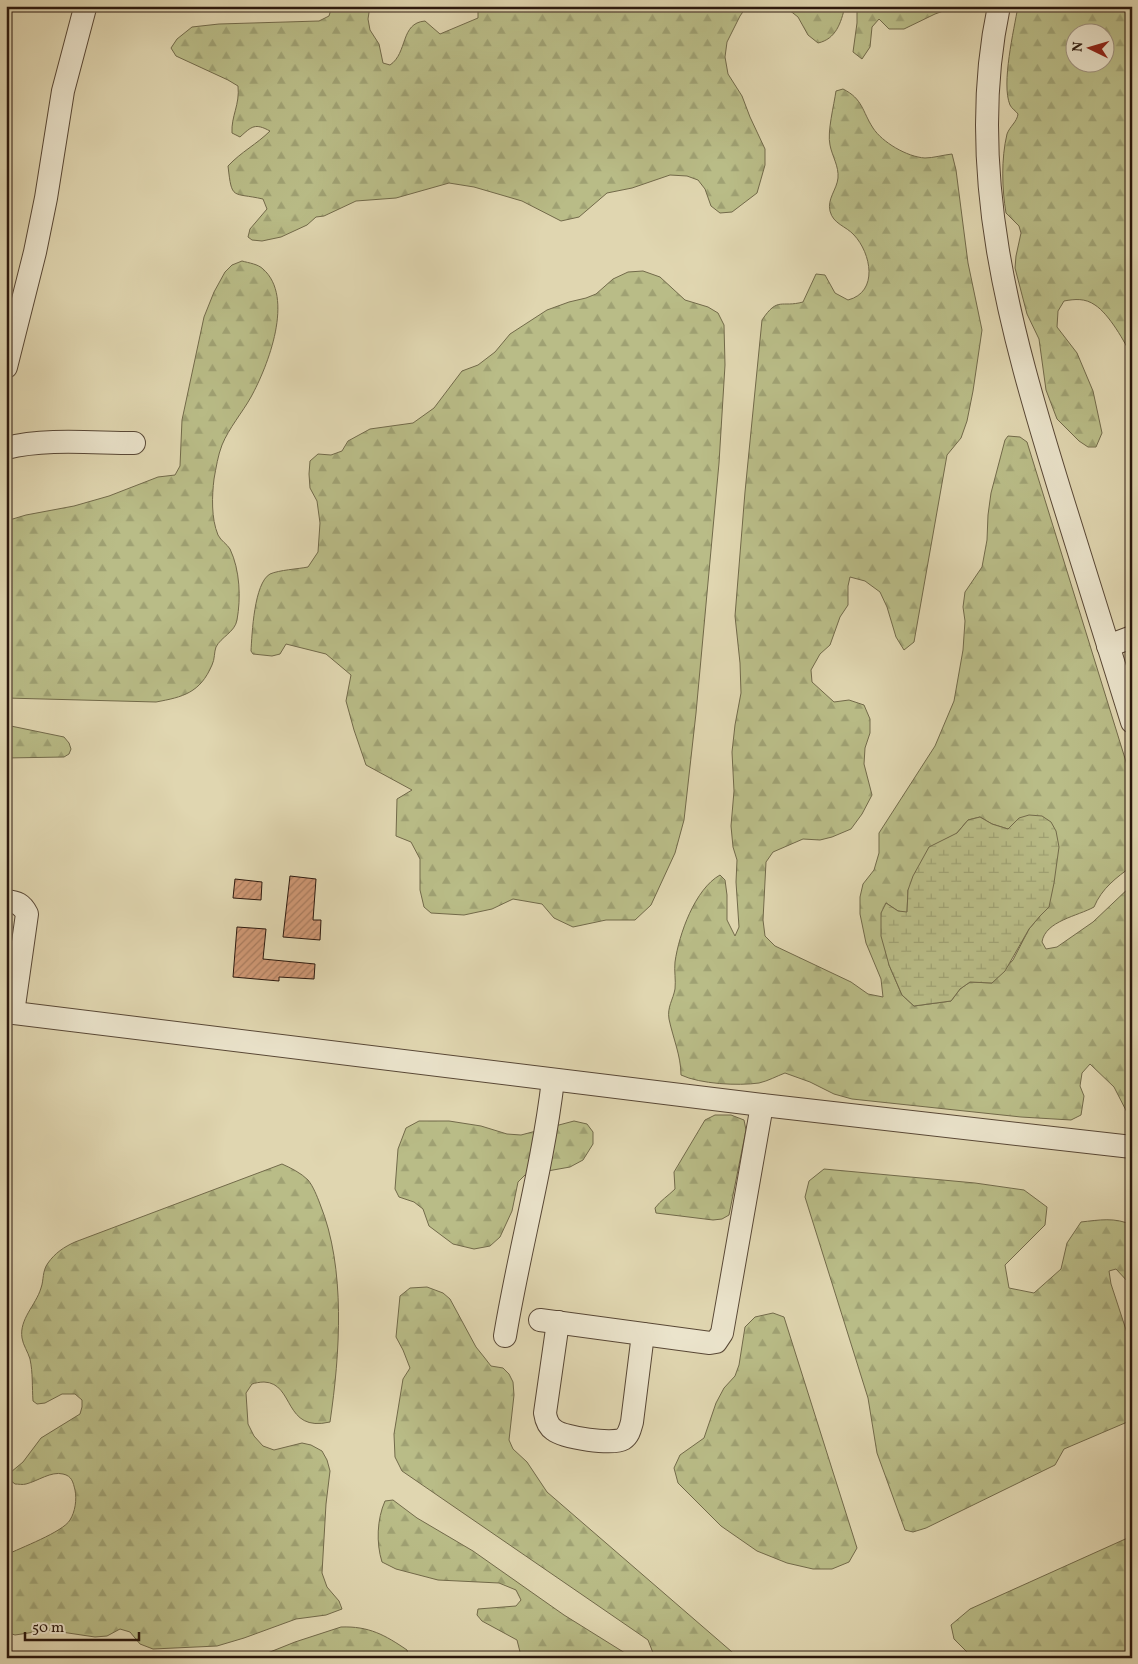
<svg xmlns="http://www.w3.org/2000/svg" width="1138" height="1664" font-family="Vollkorn,serif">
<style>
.forest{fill:url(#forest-firs);stroke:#726a4a;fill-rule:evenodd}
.wetland{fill:url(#wetland-marsh);stroke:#726a4a}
.building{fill:url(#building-hatch);stroke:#2c190e}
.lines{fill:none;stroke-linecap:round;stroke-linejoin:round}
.minor-casing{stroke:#594836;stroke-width:24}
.minor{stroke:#ebe4cc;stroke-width:22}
</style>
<defs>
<pattern id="forest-firs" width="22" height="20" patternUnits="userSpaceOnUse" patternTransform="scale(1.25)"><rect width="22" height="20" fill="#b9bc87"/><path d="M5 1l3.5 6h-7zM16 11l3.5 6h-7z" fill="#9fa173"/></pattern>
<pattern id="wetland-marsh" width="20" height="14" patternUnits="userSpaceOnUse" patternTransform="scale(1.25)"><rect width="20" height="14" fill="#b9bc87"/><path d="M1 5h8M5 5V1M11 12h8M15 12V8" fill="none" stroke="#9fa173"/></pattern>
<pattern id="building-hatch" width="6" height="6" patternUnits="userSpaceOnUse" patternTransform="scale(1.25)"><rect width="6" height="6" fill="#cf9875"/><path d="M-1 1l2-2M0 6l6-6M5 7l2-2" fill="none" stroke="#a87b5e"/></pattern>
</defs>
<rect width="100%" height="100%" fill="#e0d6b0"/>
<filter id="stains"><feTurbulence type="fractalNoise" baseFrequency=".004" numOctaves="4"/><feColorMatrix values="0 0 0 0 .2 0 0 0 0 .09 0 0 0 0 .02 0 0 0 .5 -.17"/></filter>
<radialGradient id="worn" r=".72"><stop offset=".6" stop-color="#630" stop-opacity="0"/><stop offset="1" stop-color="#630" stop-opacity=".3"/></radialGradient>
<g class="forest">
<path d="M 332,6 L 370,6 L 368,19 L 370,30 L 379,44 L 383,63 L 390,65 C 408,53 400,23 425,21 L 440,34 L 478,18 L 478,10 L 471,6 L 747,6 L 740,16 L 727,42 L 725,57 L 728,74 L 742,96 L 750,117 L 765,149 L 765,165 L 757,193 L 732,212 L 720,213 L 711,206 L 705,189 L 698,180 L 687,176 L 670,175 L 632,188 L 607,193 L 579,217 L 561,221 L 522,201 L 474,187 L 449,183 L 396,198 L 356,201 L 324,216 L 316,217 L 307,225 L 281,237 L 262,241 L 252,240 L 248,237 L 250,229 L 267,209 L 263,199 C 232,192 232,201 228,166 C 241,152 257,144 270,131 C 255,123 252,126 240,137 L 232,133 C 231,116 240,105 238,86 L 228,80 L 176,56 L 171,48 L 177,39 L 192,27 L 219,24 L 319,21 L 329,16 Z"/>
<path d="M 784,6 L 957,6 L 935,14 L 904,29 L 889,29 L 879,19 L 872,27 L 870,47 L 862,59 L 853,52 L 857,23 L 857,9 L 845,6 C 841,23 836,39 818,43 L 808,35 L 798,17 Z"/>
<path d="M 1018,6 L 1132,6 L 1132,357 C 1125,342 1109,314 1095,305 C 1085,298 1075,299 1064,301 L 1058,311 L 1057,327 L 1077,353 L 1093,391 L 1102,433 L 1096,447 L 1088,447 L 1079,441 L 1057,419 L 1046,390 L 1039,339 L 1027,314 L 1015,268 L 1016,256 L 1021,233 L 1019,226 L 1006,213 C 1002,189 1001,159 1007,134 C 1010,126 1017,122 1018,114 C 1016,111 1012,109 1010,105 C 1001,84 1014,30 1018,6 ZM 1076,32 L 1106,32 L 1106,62 L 1076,62 Z"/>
<path d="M 843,89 C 863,99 862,111 873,128 C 882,142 907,157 925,158 C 933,158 943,155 952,154 L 956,170 L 968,263 L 982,330 L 973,391 L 967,421 L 961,438 L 947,455 L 914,642 L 904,650 L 896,637 L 887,607 L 880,592 L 865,581 L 850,577 L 848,586 L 848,605 L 840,617 L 830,645 L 820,654 L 811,670 L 812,682 L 834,702 L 849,700 L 864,705 L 870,719 L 870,733 L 865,748 L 864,764 L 872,795 L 862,814 L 851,829 L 832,837 L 820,840 L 803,839 L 773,852 L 766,862 L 763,920 L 765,936 L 775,946 L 851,982 L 868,994 L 883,997 L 881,979 L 866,943 L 860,914 L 860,897 L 863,884 L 874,870 L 879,853 L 879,833 L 935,746 L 954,701 L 963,650 L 965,621 L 963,607 L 965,592 L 982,567 L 987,540 L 988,515 L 991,493 L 1005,440 L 1008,436 L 1020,437 L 1027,442 L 1132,781 L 1132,866 C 1116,878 1102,888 1094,907 C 1078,916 1045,921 1042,942 L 1046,949 L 1057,947 L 1093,922 L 1132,885 L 1132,1122 L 1114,1087 L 1090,1064 L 1082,1073 L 1080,1086 L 1084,1096 L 1081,1115 L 1071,1120 L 1021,1117 L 852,1099 L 834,1094 L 810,1082 L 785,1073 C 777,1076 768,1081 759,1083 C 738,1086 700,1084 681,1075 C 681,1056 673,1038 669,1019 C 667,1007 673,1000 675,989 C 676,980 674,971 675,962 C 679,934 695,889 720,875 L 725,880 L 727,895 L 727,920 L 735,936 L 739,927 L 736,882 L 737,860 L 733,847 L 731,826 L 734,791 L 732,752 L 735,725 L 741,693 L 740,663 L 735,616 L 745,492 L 762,320 C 778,296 781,308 803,302 L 816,274 L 825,275 L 835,293 L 848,300 C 879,292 871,253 854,235 C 846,226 833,224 830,211 C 827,199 837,189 838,178 C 839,166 832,156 830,145 C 827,132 834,105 836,91 ZM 980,817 L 992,824 L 1008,829 L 1019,818 L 1049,907 L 1040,916 L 1029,929 L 1013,960 L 992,983 L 970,982 L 960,989 L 951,1001 L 914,1006 L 902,995 L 889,965 L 886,903 L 898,911 L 907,913 L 908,890 L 968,820 Z"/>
<path d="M 242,261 C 249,263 258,264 263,269 C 295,297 268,366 251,397 C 242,413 229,428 222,445 C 218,455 216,468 214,479 C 212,496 211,518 218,535 C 221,541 227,544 230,549 C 240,570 241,598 237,620 C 235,632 221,637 216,647 C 214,652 215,659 212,665 C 200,693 183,697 156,702 L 6,698 L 6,521 L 26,515 L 74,506 L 109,496 L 158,477 L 175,475 L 180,466 L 182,420 L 204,317 L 214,292 L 225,272 L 232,265 Z"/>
<path d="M 643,271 L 660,277 L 685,300 L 708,307 L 718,313 L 724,325 L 725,365 L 719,463 L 696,713 L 684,820 L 675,853 L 651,905 L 635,920 L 606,920 L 573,927 L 554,918 L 542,904 L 513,899 L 492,909 L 464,915 L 431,913 L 424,907 L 420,890 L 420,859 L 411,842 L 396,836 L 397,799 L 412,790 L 366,765 L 354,730 L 346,701 L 351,675 L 326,654 L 286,644 L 280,654 L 272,656 L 253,654 L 251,651 C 252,634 254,583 270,574 C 279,570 298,569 308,567 L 318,552 L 320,523 L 317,501 L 310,488 L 309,474 L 310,461 L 318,454 L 331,455 L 342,451 L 348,441 L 370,429 L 413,423 L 434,408 L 462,371 L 478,365 L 495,352 L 510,334 L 547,310 L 569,302 L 586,298 L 596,294 L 613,279 L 628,272 Z"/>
<path d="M 6,725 L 64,737 L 69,743 L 71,749 L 69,754 L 64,757 L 6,758 Z"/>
<path d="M 715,1115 L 731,1115 L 744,1120 L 746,1130 L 729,1215 L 722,1219 L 713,1220 L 656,1213 L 655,1208 C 661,1200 668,1196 675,1189 L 674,1172 L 705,1120 Z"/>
<path d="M 419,1121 L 449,1121 L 481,1126 L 507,1134 L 521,1135 L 574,1121 L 587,1124 L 593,1132 L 593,1144 L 583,1160 L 570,1167 L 525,1175 L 518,1182 L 512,1211 L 500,1237 L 490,1246 L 474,1249 L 453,1244 L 429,1226 L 423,1209 L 414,1202 L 399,1197 L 395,1189 L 398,1149 L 406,1128 Z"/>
<path d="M 282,1164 C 291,1168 301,1173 308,1180 C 313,1186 317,1196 320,1204 C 346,1268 340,1354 330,1422 C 283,1433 295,1383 264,1382 C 260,1382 255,1383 252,1384 L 246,1393 L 248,1424 L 254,1436 L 263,1446 L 274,1450 L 302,1443 L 311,1445 L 322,1451 L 327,1460 L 330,1471 L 326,1504 L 322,1573 L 327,1587 L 339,1601 L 342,1609 L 326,1615 L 296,1619 L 244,1638 L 217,1646 L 153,1649 L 140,1644 L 130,1632 L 120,1629 L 107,1636 L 95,1637 L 48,1630 L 15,1635 L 6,1632 L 6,1555 C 20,1548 63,1532 70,1520 C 75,1512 77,1500 75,1490 C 73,1482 72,1476 63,1474 C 51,1471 38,1481 26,1484 C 23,1485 18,1484 15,1484 L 10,1480 L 11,1472 L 23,1462 L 41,1438 L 80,1414 L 82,1407 L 82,1400 L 75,1394 L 62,1394 L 45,1403 L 37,1404 L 33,1401 C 32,1387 33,1373 30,1359 C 28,1352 23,1345 22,1338 C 19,1319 36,1305 41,1288 C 44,1280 42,1271 48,1263 C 55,1253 64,1247 75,1242 Z"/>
<path d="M 824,1169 L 975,1183 L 1024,1190 L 1047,1207 L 1045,1225 L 1005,1265 L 1009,1288 L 1034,1293 L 1061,1269 L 1067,1243 L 1081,1222 C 1099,1220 1115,1217 1132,1225 L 1132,1293 L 1129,1283 L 1116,1269 L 1109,1271 L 1111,1284 L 1132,1348 L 1132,1420 L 1064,1449 L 1055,1465 L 926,1528 L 913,1532 L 905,1530 L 877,1453 L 868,1398 L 805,1197 L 809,1181 Z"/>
<path d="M 427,1287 L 443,1293 L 450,1299 L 476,1347 L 484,1357 L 491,1366 L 503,1368 L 509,1374 L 513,1382 L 514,1395 L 509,1440 L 513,1449 L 527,1462 L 547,1492 L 739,1658 L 655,1658 L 648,1640 L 402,1471 L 395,1457 L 394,1434 L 403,1379 L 410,1368 L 403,1350 L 396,1337 L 400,1296 L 410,1288 Z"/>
<path d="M 773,1313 L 784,1317 L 857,1548 L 849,1562 L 832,1569 L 813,1569 L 787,1563 L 757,1551 L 721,1526 L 678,1483 L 674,1468 L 680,1455 L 704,1438 L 716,1403 L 724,1388 L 735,1376 L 739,1365 L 745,1327 L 755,1317 Z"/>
<path d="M 393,1500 L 417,1518 L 473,1551 L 564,1615 L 633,1658 L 524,1658 L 521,1656 L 517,1640 L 482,1621 L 477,1615 L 478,1609 L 516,1606 L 521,1600 L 516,1590 L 499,1583 L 438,1580 L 396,1569 L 382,1562 C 376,1543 377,1519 385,1501 Z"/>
<path d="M 1132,1536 L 1132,1658 L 973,1658 L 954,1639 L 951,1625 L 970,1609 Z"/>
<path d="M 341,1627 C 369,1626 385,1635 407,1650 L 409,1658 L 255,1658 L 295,1642 Z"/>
</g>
<path class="wetland" d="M 1029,815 L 1042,816 L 1051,822 L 1056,831 L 1059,847 L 1054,883 L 1049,907 L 1040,916 L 1029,929 L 1005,971 L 992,983 L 970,982 L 960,989 L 951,1001 L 914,1006 L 902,995 L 889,965 L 881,936 L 881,913 L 886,903 L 898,911 L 907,912 L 908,890 L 913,876 L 929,847 L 957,833 L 968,820 L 980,817 L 992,824 L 1008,829 L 1019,818 Z"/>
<g class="building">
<path d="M 290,876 L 316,879 L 313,920 L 321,920 L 320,940 L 283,937 Z"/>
<path d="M 235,879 L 262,882 L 261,900 L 233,898 Z"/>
<path d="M 237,927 L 266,929 L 263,959 L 315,964 L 314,979 L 279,977 L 279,981 L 233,977 Z"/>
</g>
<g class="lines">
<g class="minor-casing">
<g id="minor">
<path d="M 999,6 C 964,170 1011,332 1059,488 C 1083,566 1107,644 1132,722"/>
<path d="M 6,367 L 35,252 L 46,198 L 63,91 L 85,8"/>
<path d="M 6,448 C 46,438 93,443 134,443"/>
<path d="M 1108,646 L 1132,637"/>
<path d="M 6,901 C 17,902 22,904 27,914 L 13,1013"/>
<path d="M 6,1012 L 762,1105 L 1132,1147"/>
<path d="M 540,1320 L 710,1343 L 716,1342 L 722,1333 L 762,1105"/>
<path d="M 558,1322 L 545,1413 C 546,1420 548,1426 554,1430 C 564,1438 613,1445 623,1439 C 629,1435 630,1429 632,1422 L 643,1334"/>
<path d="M 505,1336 C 519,1251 543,1166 553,1080"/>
</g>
</g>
<use href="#minor" class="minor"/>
</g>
<rect width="1138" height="1664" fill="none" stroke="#e0d6b0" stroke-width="25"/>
<rect x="8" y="8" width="1123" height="1649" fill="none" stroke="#2c190e" stroke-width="2.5"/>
<rect x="12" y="12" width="1113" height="1639" fill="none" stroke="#2c190e"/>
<g transform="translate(1090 48) rotate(275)"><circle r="24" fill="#ebe4cc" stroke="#9f9380"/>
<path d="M0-4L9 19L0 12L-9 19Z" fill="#8f2418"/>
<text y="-8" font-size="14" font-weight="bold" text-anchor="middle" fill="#2c190e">N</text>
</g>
<path d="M25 1632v8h114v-8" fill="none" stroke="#2c190e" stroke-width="2.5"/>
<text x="32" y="1632" font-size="15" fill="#2c190e" stroke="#ebe4cc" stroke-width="4" paint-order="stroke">50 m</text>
<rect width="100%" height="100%" filter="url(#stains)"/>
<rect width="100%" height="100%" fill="url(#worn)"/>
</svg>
